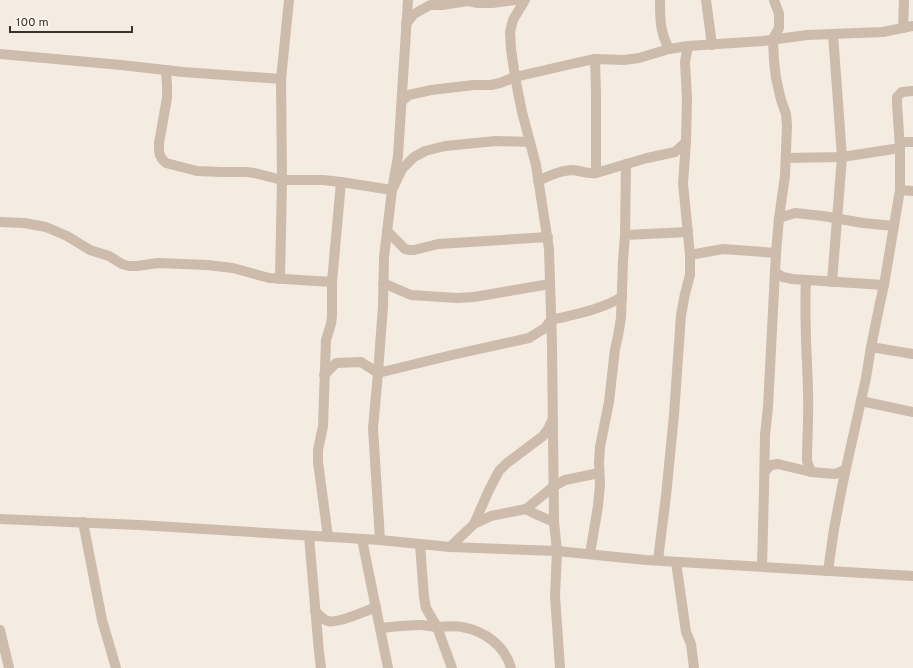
<svg xmlns="http://www.w3.org/2000/svg" width="913" height="668" font-family="Overpass,sans-serif">
<style>
.lines{fill:none;stroke-linecap:round;stroke-linejoin:round}
.minor{stroke:#cdbbac;stroke-width:10}
</style>
<rect width="100%" height="100%" fill="#f4ebe1"/>
<g class="lines">
<g class="minor">
<path d="M 525,0 L 513,20 L 510,32 L 511,49 L 515,77 L 522,112 L 536,165 L 549,249 L 552,345 L 554,522 L 557,551 L 555,596 L 560,668"/>
<path d="M 660,0 C 660,19 660,32 669,49"/>
<path d="M 706,0 L 712,45"/>
<path d="M 406,24 L 414,14 L 430,5 L 442,5 L 468,1 L 478,3 L 492,3 L 515,0"/>
<path d="M 903,28 L 904,0"/>
<path d="M 0,54 L 121,65 L 183,72 L 281,79"/>
<path d="M 595,59 L 596,93 L 596,173"/>
<path d="M 166,70 L 167,86 L 167,98 L 159,143 L 159,151 L 160,155 L 162,159 L 166,163 L 197,171 L 222,172 L 246,172 L 255,173 L 282,180 L 323,180 L 341,182 L 392,190 L 402,169 L 414,157 L 425,151 L 445,146 L 496,141 L 530,142"/>
<path d="M 402,101 L 409,95 L 431,90 L 474,85 L 491,85 L 500,83 L 515,77 L 576,63 L 595,59 L 624,60 L 639,58 L 669,49 L 688,46 L 763,41 L 807,35 L 883,32 L 913,26"/>
<path d="M 900,142 L 913,142"/>
<path d="M 786,158 L 842,157 L 900,148"/>
<path d="M 538,181 C 548,176 561,170 573,170 C 581,171 588,174 596,173 L 647,158 L 675,152 L 686,142"/>
<path d="M 900,190 L 913,191"/>
<path d="M 779,218 L 795,213 L 823,216 L 863,223 L 894,226"/>
<path d="M 0,222 L 24,223 L 46,227 L 67,236 L 90,250 L 109,256 L 122,264 L 129,266 L 137,266 L 158,263 L 207,265 L 233,268 L 269,278 L 332,282"/>
<path d="M 387,231 L 405,249 L 409,250 L 414,250 L 438,244 L 548,237"/>
<path d="M 625,235 L 626,164"/>
<path d="M 690,255 L 723,249 L 776,253"/>
<path d="M 775,272 L 783,277 L 792,279 L 884,285"/>
<path d="M 280,279 L 282,180 L 281,79 L 289,0"/>
<path d="M 806,280 C 804,317 807,354 808,391 C 809,414 807,438 807,461 L 811,472"/>
<path d="M 832,282 L 842,157 L 833,34"/>
<path d="M 383,283 L 411,295 L 457,298 L 474,297 L 550,284"/>
<path d="M 871,347 L 913,354"/>
<path d="M 324,375 L 336,363 L 361,362 L 378,373 L 452,355 L 529,338 L 545,328 L 551,320 C 576,314 600,310 622,297"/>
<path d="M 861,401 L 913,412"/>
<path d="M 765,471 L 771,465 L 778,464 L 811,472 L 835,474 L 845,470"/>
<path d="M 526,509 L 533,513 L 554,522"/>
<path d="M 0,519 L 139,525 L 380,540 L 450,547 L 557,551 L 646,560 L 913,576"/>
<path d="M 83,522 L 102,620 L 116,668"/>
<path d="M 474,524 L 489,490 L 499,471 L 507,463 L 543,436 L 548,429 L 552,421"/>
<path d="M 309,536 L 319,652 L 321,668"/>
<path d="M 328,537 L 318,462 L 318,450 L 323,426 L 326,340 L 331,324 L 332,316 L 332,282 L 341,182"/>
<path d="M 362,539 L 388,668"/>
<path d="M 380,540 L 373,428 L 378,373 L 383,306 L 384,257 L 392,190 L 398,156 L 408,0"/>
<path d="M 420,544 L 424,597 L 426,608 L 437,627 L 452,668"/>
<path d="M 450,547 L 474,524 L 491,516 L 526,509 L 554,486 L 565,480 L 599,473"/>
<path d="M 590,554 L 598,506 L 600,484 L 599,463 L 600,447 L 609,402 L 615,349 L 618,336 L 621,318 L 623,261 L 625,235 L 688,232"/>
<path d="M 658,560 L 666,496 L 674,415 L 681,315 L 685,294 L 690,275 L 690,255 L 683,183 L 686,142 L 687,98 L 685,62 L 688,46"/>
<path d="M 676,562 L 686,632 L 691,644 L 694,668"/>
<path d="M 762,566 L 764,490 L 765,435 L 768,407 L 776,253 L 779,218 L 785,176 L 787,125 L 786,114 L 781,100 L 776,78 L 774,61 L 773,39 L 779,28 L 779,14 L 774,0"/>
<path d="M 828,571 L 834,529 L 843,482 L 866,378 L 871,347 L 880,303 L 884,285 L 900,190 L 900,148 L 897,104 L 897,97 L 902,92 L 913,91"/>
<path d="M 315,611 C 319,615 323,620 328,621 C 337,624 366,611 376,607"/>
<path d="M 380,628 C 393,627 406,625 420,625 C 426,625 432,627 438,627 C 446,627 454,625 462,627 C 485,631 505,646 511,668"/>
<path d="M 0,630 L 9,668"/>
</g>
</g>
<path d="M10 26v6h122v-6" fill="none" stroke="#3b302b" stroke-width="2"/>
<text x="16" y="26" font-size="12" fill="#3b302b" stroke="#fbf5ee" stroke-width="3" paint-order="stroke">100 m</text>
</svg>
